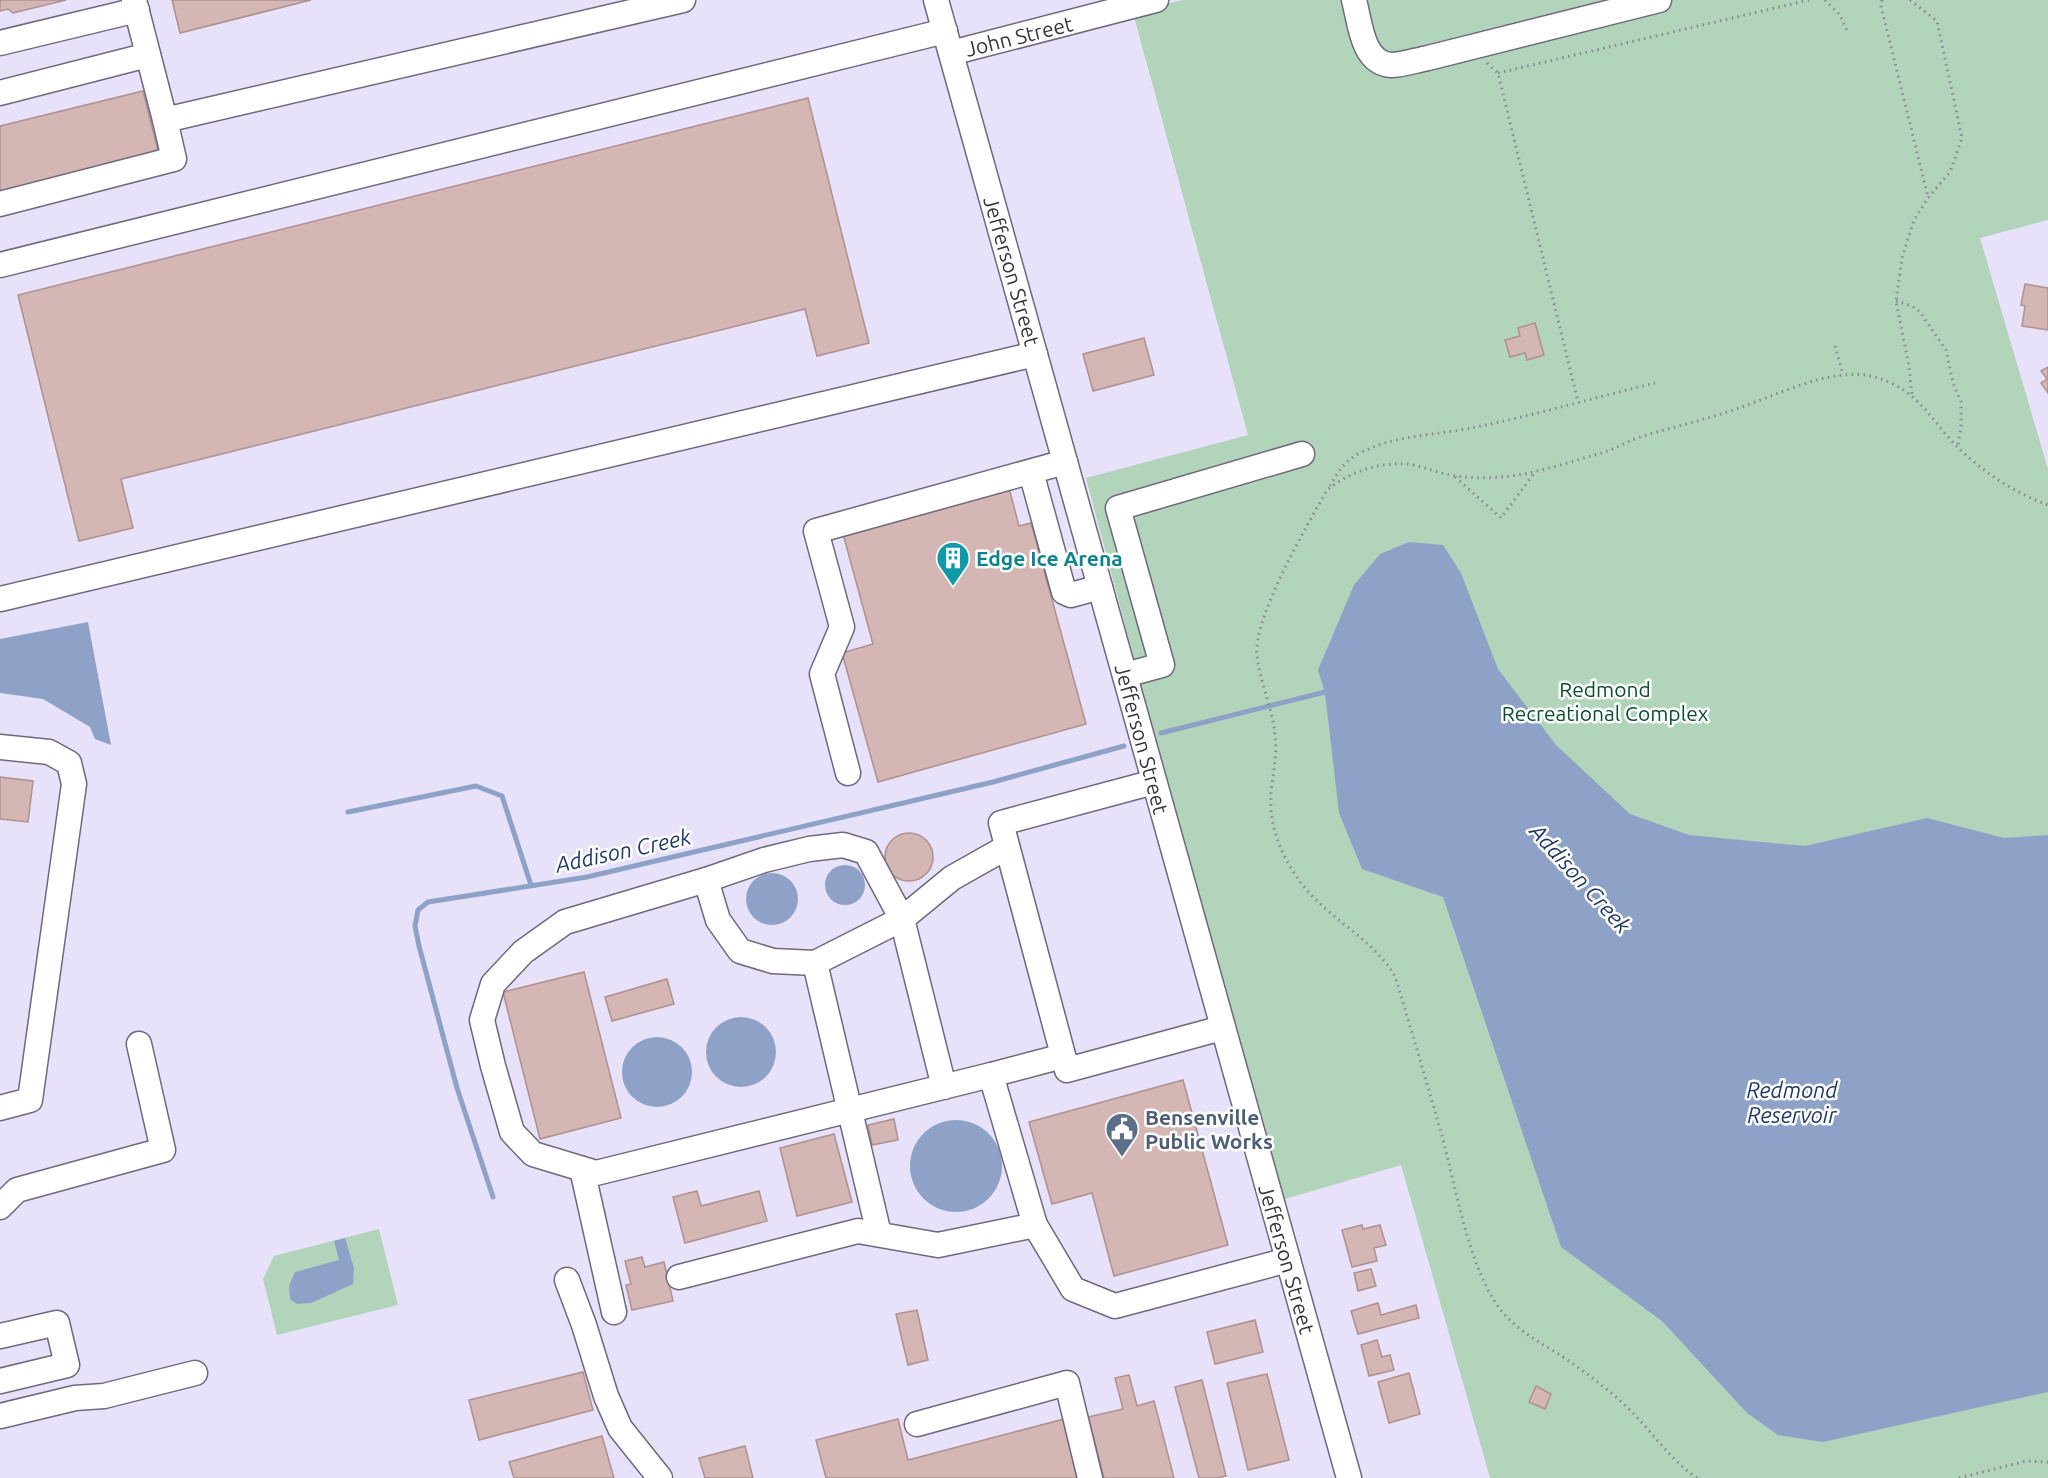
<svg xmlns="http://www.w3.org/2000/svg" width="2048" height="1478" font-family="Ubuntu,sans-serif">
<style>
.green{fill:#b1d4bb}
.water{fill:#8ea2c8}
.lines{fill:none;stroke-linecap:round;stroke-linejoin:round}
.stream{stroke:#8ea2c8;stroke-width:5}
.building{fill:#d4b6b4;stroke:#ae918f;stroke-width:1.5}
.minor-casing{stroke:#6f687e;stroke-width:27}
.path{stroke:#8b8698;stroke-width:3;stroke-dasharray:1.5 4.5;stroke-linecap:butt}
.minor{stroke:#fff;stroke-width:24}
.labels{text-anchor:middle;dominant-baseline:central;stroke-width:5;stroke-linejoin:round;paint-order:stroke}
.street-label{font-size:21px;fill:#38353f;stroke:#fff}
.culture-label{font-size:21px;font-weight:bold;fill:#0d838f;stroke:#fff;text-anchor:start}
.park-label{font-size:21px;fill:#0a502c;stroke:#fff}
.service-label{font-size:21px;font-weight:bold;fill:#4e5e75;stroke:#fff;text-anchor:start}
.water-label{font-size:22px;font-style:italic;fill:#213969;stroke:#fff}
</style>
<rect width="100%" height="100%" fill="#e8e1fa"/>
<g class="green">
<path d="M 1182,0 L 2048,0 L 2048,220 L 1980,238 L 2048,469 L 2048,1478 L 1490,1478 L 1401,1165 L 1278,1201 L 1086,478 L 1248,435 L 1133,13 Z"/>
<path d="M 379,1229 L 398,1305 L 277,1335 L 263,1279 L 274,1256 Z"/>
</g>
<g class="water">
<path d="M 1409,542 L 1443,545 L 1461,573 L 1498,669 L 1556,745 L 1630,814 L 1689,835 L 1805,846 L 1927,818 L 2004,838 L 2048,835 L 2048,1392 L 1823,1442 L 1778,1435 L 1747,1413 L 1662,1321 L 1561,1247 L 1443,897 L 1362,869 L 1339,813 L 1325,693 L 1318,670 L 1354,585 L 1380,554 Z"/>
<path d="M 88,622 L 111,745 L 95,739 L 90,727 L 43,699 L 0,693 L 0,639 Z"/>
<circle cx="845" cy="885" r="20"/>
<circle cx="772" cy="899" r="26"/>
<circle cx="741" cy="1052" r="35"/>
<circle cx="657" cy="1072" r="35"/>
<circle cx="956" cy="1166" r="46"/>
<path d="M 345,1238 L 354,1268 L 353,1284 L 311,1303 L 297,1304 L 290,1299 L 289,1286 L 295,1272 L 339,1260 L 334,1241 Z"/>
</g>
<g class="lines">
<g class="stream">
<path d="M 1161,733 L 1325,692 L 1331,696"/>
<path d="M 348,812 L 476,786 L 502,796 L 531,885"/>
<path d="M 493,1197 L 457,1088 L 419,946 L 415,926 L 418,910 L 428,902 L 587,877 L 993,782 L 1124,746"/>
</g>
</g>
<g class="building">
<path d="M 0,0 L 66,0 L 13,13 L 8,9 L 0,11 Z"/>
<path d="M 172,0 L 311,0 L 180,33 Z"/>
<path d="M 143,91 L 159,155 L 0,194 L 0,126 Z"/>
<path d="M 808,98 L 869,343 L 817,356 L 805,309 L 121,479 L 133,528 L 79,541 L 18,295 Z"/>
<path d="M 2025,284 L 2048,288 L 2048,330 L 2022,326 L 2025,306 L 2021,305 Z"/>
<path d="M 1535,323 L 1544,355 L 1527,360 L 1525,353 L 1510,357 L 1505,340 L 1520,336 L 1518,328 Z"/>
<path d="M 1144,338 L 1154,375 L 1093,391 L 1083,354 Z"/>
<path d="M 2048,367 L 2048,393 L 2041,383 L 2047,379 L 2041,371 Z"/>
<path d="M 1008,484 L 1019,526 L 1031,523 L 1086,724 L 878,782 L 842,653 L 873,644 L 842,530 Z"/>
<path d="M 0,777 L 33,781 L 28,822 L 0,819 Z"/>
<circle cx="909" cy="857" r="24"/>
<path d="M 584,972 L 621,1118 L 540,1139 L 503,992 Z"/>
<path d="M 667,979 L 674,1004 L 612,1021 L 605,997 Z"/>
<path d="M 1183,1080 L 1228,1245 L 1114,1276 L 1092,1193 L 1052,1204 L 1029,1122 Z"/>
<path d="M 894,1119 L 898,1140 L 872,1145 L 868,1125 Z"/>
<path d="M 834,1134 L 852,1202 L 797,1216 L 780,1148 Z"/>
<path d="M 697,1191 L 701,1206 L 759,1191 L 767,1221 L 685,1243 L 673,1197 Z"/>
<path d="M 1362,1225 L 1363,1229 L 1380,1225 L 1386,1245 L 1374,1248 L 1377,1261 L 1352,1267 L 1342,1230 Z"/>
<path d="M 642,1257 L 645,1267 L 664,1262 L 673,1301 L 632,1310 L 626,1285 L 631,1284 L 625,1261 Z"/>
<path d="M 1371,1269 L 1376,1286 L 1358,1291 L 1354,1273 Z"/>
<path d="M 1378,1303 L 1381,1315 L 1416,1305 L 1419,1318 L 1358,1334 L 1351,1311 Z"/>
<path d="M 917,1310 L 928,1360 L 908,1365 L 896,1314 Z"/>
<path d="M 1255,1320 L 1263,1352 L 1215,1364 L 1207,1332 Z"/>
<path d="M 1377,1340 L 1382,1357 L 1390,1355 L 1394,1370 L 1369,1376 L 1361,1345 Z"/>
<path d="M 583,1372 L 593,1410 L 479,1440 L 469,1400 Z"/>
<path d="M 1409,1373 L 1420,1414 L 1389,1423 L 1378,1382 Z"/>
<path d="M 1267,1374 L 1289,1460 L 1248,1470 L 1227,1383 Z"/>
<path d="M 1129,1375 L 1137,1406 L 1154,1401 L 1174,1478 L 1104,1478 L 1088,1417 L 1123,1409 L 1115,1378 Z"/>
<path d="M 1202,1380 L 1226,1476 L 1217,1478 L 1199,1478 L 1175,1387 Z"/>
<path d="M 1536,1386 L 1551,1394 L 1545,1409 L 1529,1402 Z"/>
<path d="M 898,1419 L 908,1460 L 1064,1419 L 1079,1478 L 826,1478 L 816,1440 Z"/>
<path d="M 602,1436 L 614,1478 L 514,1478 L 509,1462 Z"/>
<path d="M 745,1446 L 753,1478 L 705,1478 L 699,1458 Z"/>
</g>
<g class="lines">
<g class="minor-casing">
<g id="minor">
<path d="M 134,0 L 165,120 L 683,0"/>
<path d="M 936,0 L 1349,1478"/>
<path d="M 1354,0 C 1360,22 1362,63 1391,65 C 1402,65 1417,60 1428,58 L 1659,0"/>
<path d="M 0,43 L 137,10"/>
<path d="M 951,53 L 1156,0"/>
<path d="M 0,93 L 148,55"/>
<path d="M 0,204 L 174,159 L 165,120"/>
<path d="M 0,265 L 945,31"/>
<path d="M 1031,472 L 1064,592 L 1071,595 L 1100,587"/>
<path d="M 0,599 L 1035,354"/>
<path d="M 1125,675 L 1162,665 L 1118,508 L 1302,454"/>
<path d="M 0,747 L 49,752 L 69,763 L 74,784 L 30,1100 L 0,1108"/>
<path d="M 848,773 L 822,674 L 842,627 L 816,531 L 1065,462"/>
<path d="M 1154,782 L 1001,823 L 1067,1070 L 1222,1028"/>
<path d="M 706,880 L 718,920 L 740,951 L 773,961 L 815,963"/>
<path d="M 1063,1056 L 991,1075 L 1035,1225 L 1073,1289 L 1115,1306 L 1288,1260"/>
<path d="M 944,1087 L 902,919 L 866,852 L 843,845 L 809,849 L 764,860 L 706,880 L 565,922 L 523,952 L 493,984 L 482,1020 L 493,1066 L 512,1132 L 533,1154 L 596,1173 L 991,1075"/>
<path d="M 582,1169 L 614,1312"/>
<path d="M 0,1207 L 17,1190 L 163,1150 L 139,1044"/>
<path d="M 879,1234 L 815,963 L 902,919 L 952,878 L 1007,847"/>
<path d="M 679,1277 L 858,1231 L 938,1245 L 1035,1225"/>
<path d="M 567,1280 L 584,1325 L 606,1396 L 620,1428 L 660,1478"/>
<path d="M 0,1336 L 57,1323 L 67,1365 L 0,1381"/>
<path d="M 0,1416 L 75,1398 L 104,1396 L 195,1373"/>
<path d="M 917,1424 L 1067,1383 L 1090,1478"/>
</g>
</g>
<g class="path">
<path d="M 1825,0 L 1840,15 L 1847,31"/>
<path d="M 1882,0 L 1881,6 L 1928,197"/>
<path d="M 1910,0 L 1937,21 L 1962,138 L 1950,172 L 1928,198 L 1914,220 L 1902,258 L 1896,301 L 1909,366 L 1912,395"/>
<path d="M 1487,63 L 1498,73 L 1578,402"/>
<path d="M 1498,73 L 1809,0"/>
<path d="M 1896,301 L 1912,306 L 1920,312 L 1946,350 L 1953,383 L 1961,402 L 1961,426 L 1958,446"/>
<path d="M 1835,346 L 1843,374"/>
<path d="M 1455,477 L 1501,518 L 1535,472"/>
<path d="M 1330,486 C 1338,472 1345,460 1360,453 C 1396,434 1442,435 1481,426 C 1539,414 1597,397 1655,383"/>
<path d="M 1697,1478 C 1666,1457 1646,1422 1617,1398 C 1600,1383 1582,1370 1563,1357 C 1543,1344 1521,1333 1505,1315 C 1470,1277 1456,1187 1442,1136 C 1427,1083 1411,1029 1395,976 C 1370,935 1322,916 1296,876 C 1280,852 1269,824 1271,795 C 1272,775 1278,756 1275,736 C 1273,709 1260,683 1257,656 C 1253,617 1307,526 1327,490 C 1349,472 1379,462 1407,464 C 1424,466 1439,474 1456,476 C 1477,479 1503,478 1524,474 C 1548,469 1574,461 1598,454 C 1613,450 1626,442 1640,437 C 1672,427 1705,420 1736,409 C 1775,396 1831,367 1871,376 C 1923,389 1931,425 1967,456 C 1991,477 2018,494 2048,505"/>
<path d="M 1959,1478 L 2026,1461 L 2048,1462"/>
</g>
<use href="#minor" class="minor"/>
</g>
<defs>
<g id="building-pin" transform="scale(1.725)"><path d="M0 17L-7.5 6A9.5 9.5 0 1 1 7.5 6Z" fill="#0f9aa8" stroke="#fff"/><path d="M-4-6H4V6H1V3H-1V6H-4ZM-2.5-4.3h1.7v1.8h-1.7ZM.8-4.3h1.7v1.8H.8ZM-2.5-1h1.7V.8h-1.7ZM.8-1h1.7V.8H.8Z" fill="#fff"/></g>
<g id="civic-pin" transform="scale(1.725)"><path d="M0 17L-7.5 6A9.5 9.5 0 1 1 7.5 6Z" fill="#5c6f8a" stroke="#fff"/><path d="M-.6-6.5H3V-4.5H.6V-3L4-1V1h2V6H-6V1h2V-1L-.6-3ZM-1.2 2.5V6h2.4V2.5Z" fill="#fff"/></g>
</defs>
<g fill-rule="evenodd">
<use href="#building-pin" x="953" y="558"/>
<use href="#civic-pin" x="1122" y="1129"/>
</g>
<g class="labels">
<g class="street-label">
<text transform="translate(1019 36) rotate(-14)">John Street</text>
<text transform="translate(1012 271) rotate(74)">Jefferson Street</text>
<text transform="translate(1142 739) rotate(75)">Jefferson Street</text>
<text transform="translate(1287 1259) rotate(74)">Jefferson Street</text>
</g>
<g class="culture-label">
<text x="976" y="558">Edge Ice Arena</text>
</g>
<g class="park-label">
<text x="1605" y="689">Redmond<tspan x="1605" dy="24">Recreational Complex</tspan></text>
</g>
<g class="service-label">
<text x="1145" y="1117">Bensenville<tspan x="1145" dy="24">Public Works</tspan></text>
</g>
<g class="water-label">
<text transform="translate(623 850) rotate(-12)">Addison Creek</text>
<text transform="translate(1581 878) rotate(48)">Addison Creek</text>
<text x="1792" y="1089">Redmond<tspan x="1792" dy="25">Reservoir</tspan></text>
</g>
</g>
</svg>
